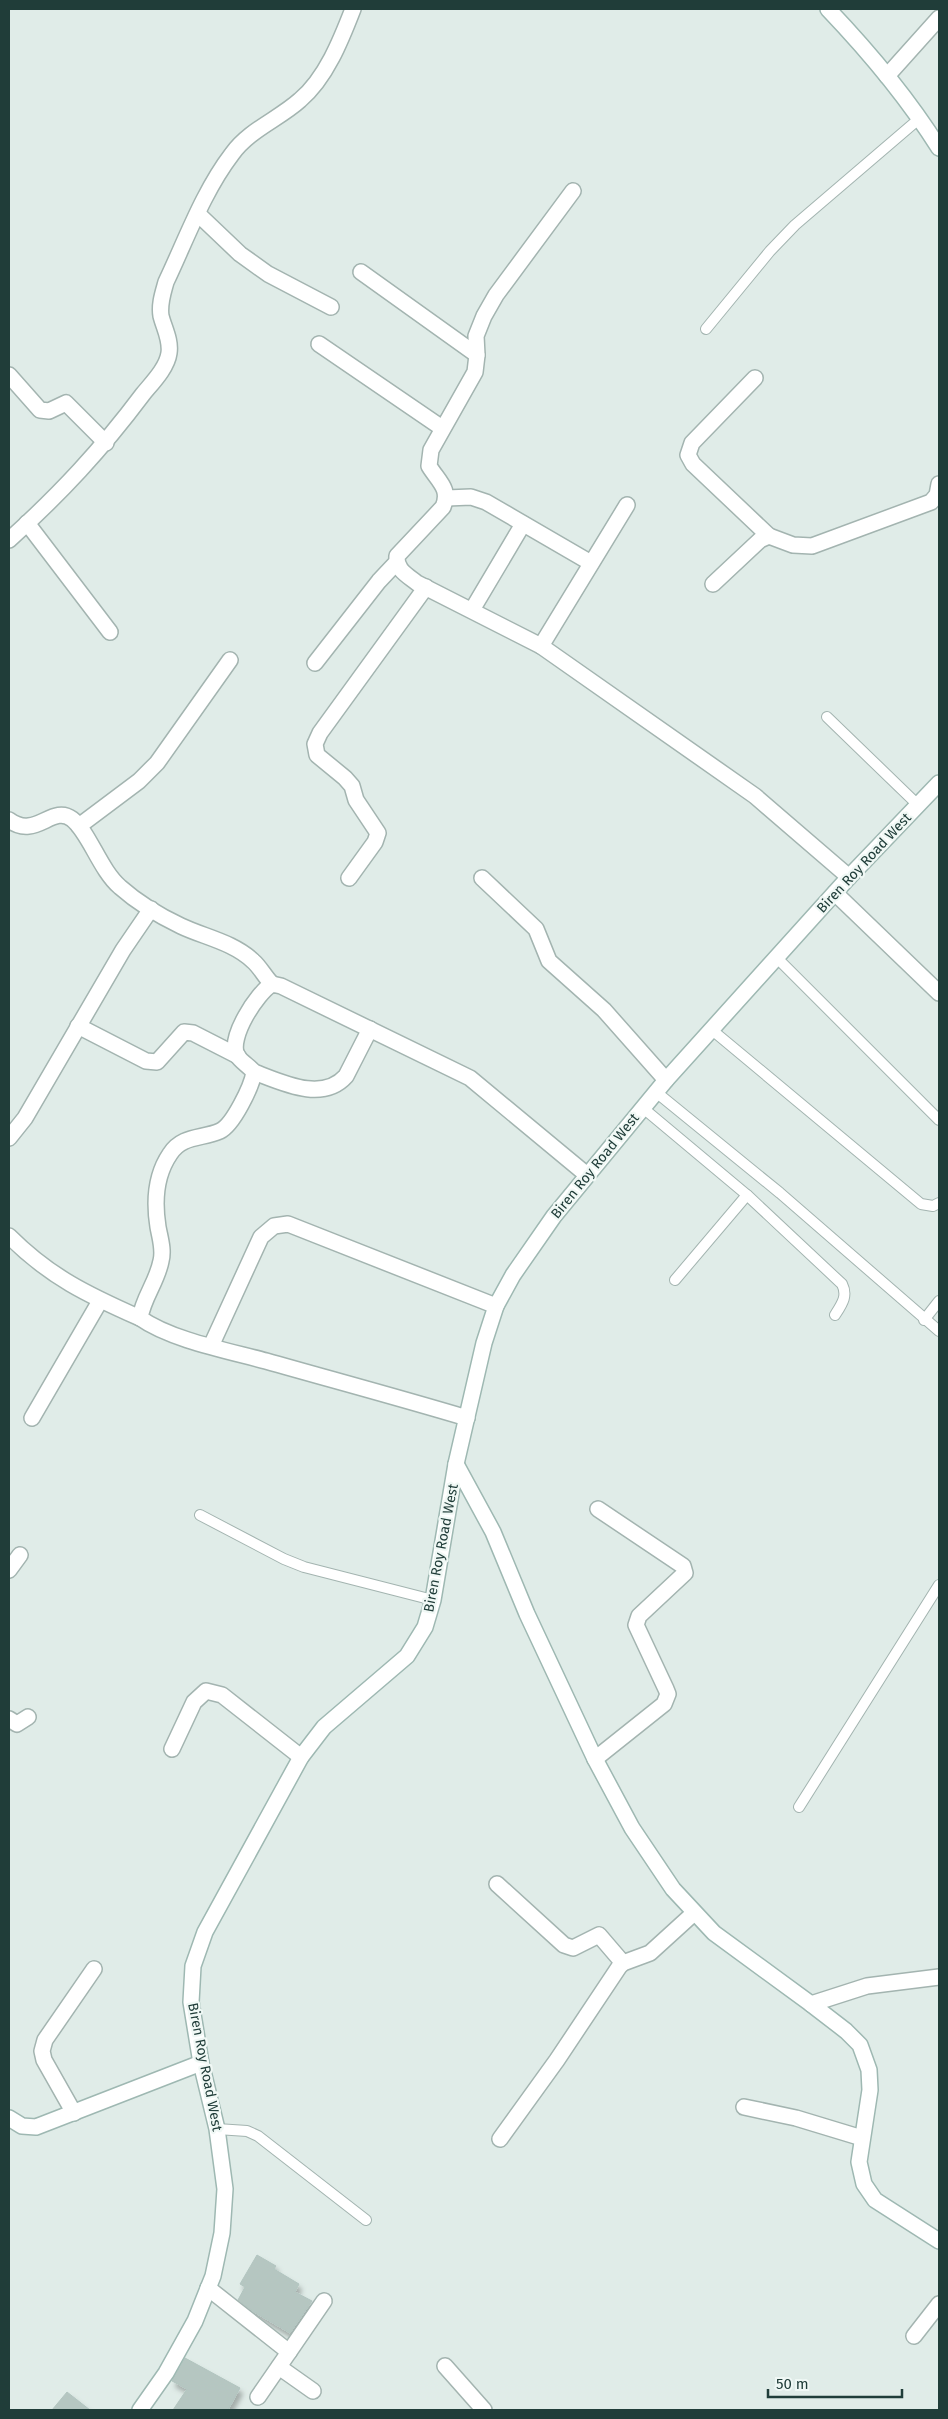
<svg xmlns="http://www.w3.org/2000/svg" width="948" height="2419" font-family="'Fira Sans',sans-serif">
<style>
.building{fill:#b5c6c1;stroke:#b2c5c0;filter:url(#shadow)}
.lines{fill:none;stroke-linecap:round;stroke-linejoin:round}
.lane-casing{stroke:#a3b4b0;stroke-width:12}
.street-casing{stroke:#a3b4b0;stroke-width:18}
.secondary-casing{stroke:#9eb8b2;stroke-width:18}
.lane{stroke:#fff;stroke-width:10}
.street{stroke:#fff;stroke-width:15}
.secondary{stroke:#fff;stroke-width:15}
.labels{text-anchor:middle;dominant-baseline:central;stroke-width:4.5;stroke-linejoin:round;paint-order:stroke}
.street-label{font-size:14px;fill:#203d39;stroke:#f0f8f5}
</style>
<defs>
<filter id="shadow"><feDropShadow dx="3" dy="5.5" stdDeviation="2.5" flood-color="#0004"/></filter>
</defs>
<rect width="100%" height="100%" fill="#e0ece8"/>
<g class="building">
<path d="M 257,2255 L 276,2266 L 274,2269 L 299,2284 L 295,2292 L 312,2301 L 290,2333 L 254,2312 L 238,2300 L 245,2287 L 240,2284 Z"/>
<path d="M 185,2358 L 240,2388 L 228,2410 L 173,2410 L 187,2389 L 172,2381 Z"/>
<path d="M 67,2392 L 90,2410 L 52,2410 Z"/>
</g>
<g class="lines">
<g class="lane-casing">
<g id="lane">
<path d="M 706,329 L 770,251 L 795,225 L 920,118"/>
<path d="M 827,717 L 919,806"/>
<path d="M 777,958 L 939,1120"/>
<path d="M 712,1030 L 921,1204 L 933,1206 L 939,1203"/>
<path d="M 656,1092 L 780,1193 L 939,1331"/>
<path d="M 643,1108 L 747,1195 L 842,1284 C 848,1296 842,1304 835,1315"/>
<path d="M 675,1280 L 747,1195"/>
<path d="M 924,1320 L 939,1301"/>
<path d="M 200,1515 L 284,1559 L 304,1567 L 433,1600"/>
<path d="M 799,1807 L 939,1585"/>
<path d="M 217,2129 L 247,2131 L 258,2136 L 366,2220"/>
</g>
</g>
<g class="street-casing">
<g id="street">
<path d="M 887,76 L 939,18"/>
<path d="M 573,191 L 496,295 L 484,316 L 476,336 L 477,355 L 475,372 L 431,450 L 429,466 C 438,481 451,489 443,507 L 397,556 C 396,570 407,575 417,583 L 541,646 L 755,796 L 849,877"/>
<path d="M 198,214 L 240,254 L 268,274 L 331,307"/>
<path d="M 361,272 L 477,355"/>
<path d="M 319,344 L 442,428"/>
<path d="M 9,375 L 40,410 L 49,411 L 66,403 L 106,443"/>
<path d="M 755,378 L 692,443 L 688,455 L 693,464 L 769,536"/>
<path d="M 447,498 L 471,497 L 486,502 L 591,563"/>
<path d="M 27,523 L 110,632"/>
<path d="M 9,540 C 61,493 101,450 143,394 C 152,383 167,368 169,353 C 171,340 164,328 161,316 C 159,304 163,293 166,282 C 186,240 203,192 232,154 C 249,130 279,119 300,100 C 326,78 341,40 353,9"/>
<path d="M 713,584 L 760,540 L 769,536 L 793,545 L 812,546 L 931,502 L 937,495 L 939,484"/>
<path d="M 472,610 L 523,524"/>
<path d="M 541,646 L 627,505"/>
<path d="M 315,663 L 379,581 L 396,563"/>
<path d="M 9,820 C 36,840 52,804 72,819 C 89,832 100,870 120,887 C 138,903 160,916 181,926 C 204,937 233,942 253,961 C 260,967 265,977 272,984"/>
<path d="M 79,826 L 139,781 L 157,763 L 230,660"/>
<path d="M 349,878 L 375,842 L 378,833 L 356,800 L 352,786 L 345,778 L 317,755 L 315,744 L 320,733 L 426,587"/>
<path d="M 482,878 L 536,929 L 549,961 L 604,1010 L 666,1080"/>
<path d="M 835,893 L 939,993"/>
<path d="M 78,1026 L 146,1061 L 157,1062 L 184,1032 L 193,1033 L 238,1056"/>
<path d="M 254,1072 C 281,1082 322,1103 346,1076 L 370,1029"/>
<path d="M 9,1138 L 25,1118 L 123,950 L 151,909"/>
<path d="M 9,1236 C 50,1277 88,1295 140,1318"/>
<path d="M 211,1346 L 261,1237 L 274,1226 L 288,1224 L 496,1306"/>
<path d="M 32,1418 L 100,1301"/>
<path d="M 467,1418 C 400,1398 333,1380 266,1361 C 229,1351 171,1340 140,1318 C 143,1298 157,1282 161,1261 C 164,1250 160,1238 158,1227 C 154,1202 155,1176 170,1154 C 182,1135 202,1139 220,1131 C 233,1125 252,1086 254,1072 C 249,1066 240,1061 237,1055 C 228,1038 257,993 272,984 L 281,986 L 470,1078 L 587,1175"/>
<path d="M 9,1570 L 20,1555"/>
<path d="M 9,1719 L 17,1724 L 28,1717"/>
<path d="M 172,1749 L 194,1702 L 206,1691 L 222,1695 L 301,1757"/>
<path d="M 595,1759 L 664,1704 L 668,1694 L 666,1689 L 636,1625 L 639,1616 L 685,1573 L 683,1566 L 598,1509"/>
<path d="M 497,1884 L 564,1945 L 573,1948 L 599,1935 L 623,1963"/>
<path d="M 811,2004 L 867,1986 L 939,1977"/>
<path d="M 744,2107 L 796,2118 L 862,2138"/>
<path d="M 74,2113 L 44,2060 L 42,2051 L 45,2040 L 94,1969"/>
<path d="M 500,2139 L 557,2060 L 619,1967 L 623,1963 L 650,1953 L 694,1913"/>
<path d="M 208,2288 L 289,2352 L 258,2397"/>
<path d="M 914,2336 L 939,2304"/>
<path d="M 289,2352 L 324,2301"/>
<path d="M 445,2366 L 484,2410"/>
<path d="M 279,2367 L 313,2391"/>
</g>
</g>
<g class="secondary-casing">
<g id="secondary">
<path d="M 828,9 C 869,52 907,97 939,148"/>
<path d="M 456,1464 L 493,1532 L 527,1614 L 595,1759 L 632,1828 L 673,1889 L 714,1933 L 811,2004 L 846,2031 L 860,2045 L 869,2070 L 870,2090 L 859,2162 L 864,2184 L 875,2200 L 939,2241"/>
<path d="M 9,2118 L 22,2126 L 36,2127 L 201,2063"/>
<path d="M 140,2410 L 166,2373 L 195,2321 L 213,2276 L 222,2233 L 225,2189 L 217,2129 L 201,2063 L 191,2002 L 193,1966 L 205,1932 L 301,1757 L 324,1727 L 407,1656 L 425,1627 L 433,1600 L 456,1464 L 484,1343 L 496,1306 L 513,1275 L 554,1216 L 666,1080 L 849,877 L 939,783"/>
</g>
</g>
<use href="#lane" class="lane"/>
<use href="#street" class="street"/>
<use href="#secondary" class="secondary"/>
</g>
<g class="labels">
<g class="street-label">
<text transform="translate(864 863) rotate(-47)">Biren Roy Road West</text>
<text transform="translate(595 1166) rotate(-51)">Biren Roy Road West</text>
<text transform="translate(441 1548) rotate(-79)">Biren Roy Road West</text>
<text transform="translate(205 2067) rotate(79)">Biren Roy Road West</text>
</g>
</g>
<rect width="948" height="2419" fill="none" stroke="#203d39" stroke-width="20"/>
<path d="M768 2389v8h134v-8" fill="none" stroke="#203d39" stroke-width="2.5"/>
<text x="776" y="2389" font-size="15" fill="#203d39" stroke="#f0f8f5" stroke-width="4" paint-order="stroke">50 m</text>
</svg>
